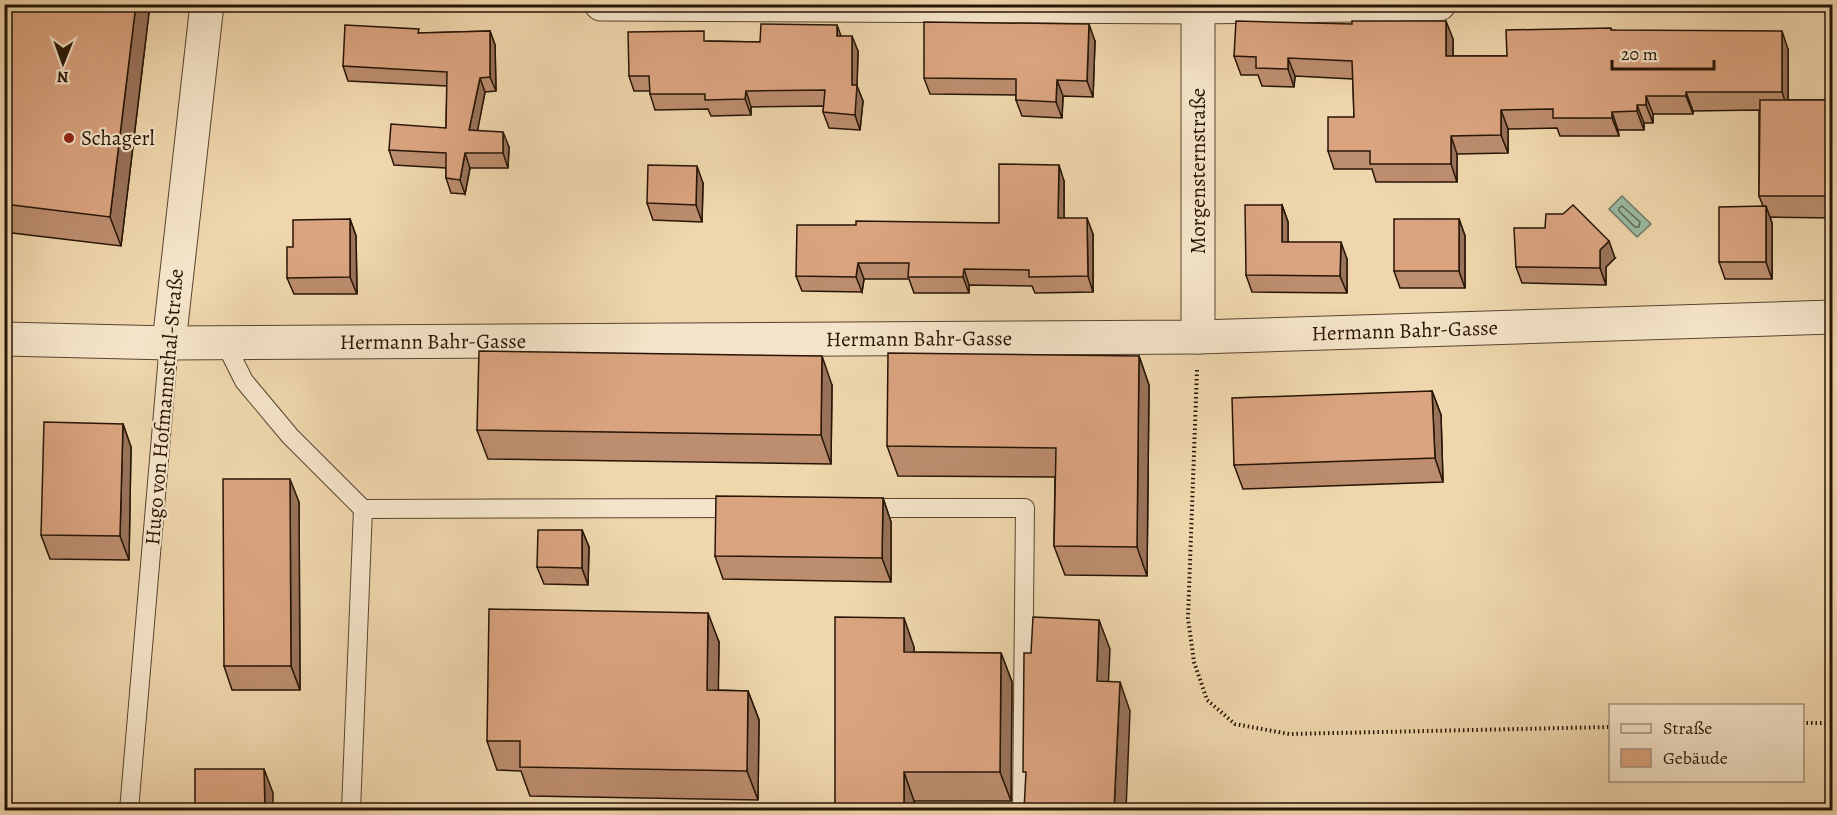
<svg xmlns="http://www.w3.org/2000/svg" width="1837" height="815" font-family="Alegreya,serif">
<style>
.water{fill:#9bbaa4;stroke:#6d7865;stroke-width:1.5}
.lines{fill:none;stroke-linecap:round;stroke-linejoin:round}
.shore{stroke:#616855;stroke-width:1.5}
.lane-casing{stroke:#594530;stroke-width:20}
.street-casing{stroke:#594530;stroke-width:35}
.path{stroke:#271506;stroke-width:4;stroke-dasharray:1.5 3;stroke-linecap:butt}
.lane{stroke:#f5e4c9;stroke-width:18}
.street{stroke:#f5e4c9;stroke-width:33}
.wall{fill:#bc8d6e;stroke:#271506;stroke-width:1.5}
.shaded-wall{fill:#99735a;stroke:#271506;stroke-width:1.5}
.building{fill:#dba480;stroke:#271506;stroke-width:1.5}
.poi-dot{fill:#8f2418;stroke:#f5e4c9;stroke-width:2}
.labels{text-anchor:middle;dominant-baseline:central;stroke-width:4.5;stroke-linejoin:round;paint-order:stroke}
.poi-label{font-size:21px;fill:#271506;stroke:#f5e4c9;text-anchor:start}
.street-label{font-size:21px;fill:#271506;stroke:#f5e4c9}
</style>
<rect width="100%" height="100%" fill="#efd6ac"/>
<filter id="stains"><feTurbulence type="fractalNoise" baseFrequency=".00333" numOctaves="4"/><feColorMatrix values="0 0 0 0 .2 0 0 0 0 .09 0 0 0 0 .02 0 0 0 .5 -.17"/></filter>
<radialGradient id="worn" r=".72"><stop offset=".6" stop-color="#630" stop-opacity="0"/><stop offset="1" stop-color="#630" stop-opacity=".3"/></radialGradient>
<path class="water" d="M 1622,196 L 1651,224 L 1637,237 L 1609,209 Z"/>
<g class="lines">
<path class="shore" d="M 1622,206 L 1640,222 L 1639,227 L 1635,227 L 1619,211 L 1619,208 Z"/>
<g class="lane-casing">
<g id="lane">
<path d="M 225,343 L 244,381 L 290,436 L 363,509"/>
<path d="M 861,508 L 1025,508 L 1022,810"/>
<path d="M 129,810 L 169,343"/>
<path d="M 351,810 L 363,509 L 738,508"/>
</g>
</g>
<g class="street-casing">
<g id="street">
<path d="M 601,4 L 1198,7 L 1439,4"/>
<path d="M 1198,337 L 1198,4"/>
<path id="s1" d="M 4,339 L 169,343 L 1198,337 L 1832,317"/>
<path d="M 169,343 L 207,4"/>
</g>
</g>
<g class="path">
<path d="M 1197,370 L 1188,618 L 1194,662 L 1207,700 L 1235,724 L 1289,734 L 1610,727"/>
<path d="M 1802,723 L 1832,723"/>
</g>
<use href="#lane" class="lane"/>
<use href="#street" class="street"/>
</g>
<g class="wall">
<path d="M 4,4 L 150,4 L 121,246 L 4,232 Z"/>
<path d="M 1612,30 L 1788,49 L 1788,100 L 1833,100 L 1833,218 L 1770,217 L 1772,223 L 1772,279 L 1725,279 L 1719,262 L 1763,206 L 1759,196 L 1759,110 L 1693,111 L 1693,114 L 1653,114 L 1653,123 L 1644,123 L 1644,130 L 1618,130 L 1619,136 L 1560,136 L 1557,128 L 1508,129 L 1508,153 L 1457,154 L 1457,182 L 1376,182 L 1372,169 L 1334,169 L 1328,151 L 1354,117 L 1353,79 L 1295,76 L 1294,87 L 1262,86 L 1258,75 L 1241,75 L 1234,56 L 1453,39 L 1453,56 L 1507,56 Z"/>
<path d="M 490,31 L 495,45 L 496,91 L 485,92 L 477,131 L 509,147 L 508,168 L 470,168 L 465,194 L 451,193 L 446,178 L 446,168 L 394,165 L 389,150 L 446,128 L 447,86 L 348,81 L 343,66 L 420,33 Z"/>
<path d="M 841,36 L 858,51 L 857,86 L 863,101 L 860,130 L 829,128 L 823,112 L 824,106 L 751,107 L 751,115 L 711,116 L 708,109 L 655,110 L 650,94 L 650,91 L 634,91 L 629,76 L 707,41 L 760,42 Z"/>
<path d="M 1095,41 L 1093,97 L 1063,96 L 1062,118 L 1022,116 L 1016,100 L 1016,95 L 930,94 L 924,78 Z"/>
<path d="M 1064,181 L 1064,218 L 1093,234 L 1093,292 L 1035,293 L 1032,286 L 969,285 L 969,293 L 914,293 L 909,279 L 864,279 L 862,292 L 802,291 L 796,276 L 856,225 L 999,223 Z"/>
<path d="M 703,183 L 702,222 L 653,220 L 647,203 Z"/>
<path d="M 1282,205 L 1288,222 L 1288,242 L 1347,259 L 1347,293 L 1252,292 L 1246,275 Z"/>
<path d="M 350,219 L 356,236 L 357,294 L 294,294 L 287,278 L 293,247 Z"/>
<path d="M 1459,219 L 1465,236 L 1465,288 L 1400,288 L 1394,271 Z"/>
<path d="M 1615,258 L 1606,267 L 1606,285 L 1522,283 L 1516,267 Z"/>
<path d="M 1139,356 L 1149,385 L 1147,576 L 1065,575 L 1054,546 L 1055,477 L 898,476 L 887,446 Z"/>
<path d="M 832,385 L 831,464 L 488,459 L 477,430 Z"/>
<path d="M 1432,391 L 1441,415 L 1443,482 L 1243,489 L 1234,465 Z"/>
<path d="M 123,424 L 131,447 L 129,560 L 50,559 L 41,535 Z"/>
<path d="M 883,498 L 891,522 L 891,582 L 723,579 L 715,556 Z"/>
<path d="M 299,502 L 300,690 L 232,690 L 224,666 Z"/>
<path d="M 582,530 L 589,547 L 588,585 L 544,584 L 537,567 Z"/>
<path d="M 719,642 L 718,690 L 748,691 L 759,720 L 758,800 L 530,796 L 521,771 L 497,770 L 487,741 Z"/>
<path d="M 914,647 L 914,652 L 1001,653 L 1012,682 L 1011,801 L 914,801 L 914,810 L 835,810 Z"/>
</g>
<g class="shaded-wall">
<path d="M 136,4 L 150,4 L 121,246 L 110,217 Z"/>
<path d="M 1446,21 L 1453,39 L 1453,74 L 1446,56 Z"/>
<path d="M 1089,24 L 1095,41 L 1093,97 L 1087,81 Z"/>
<path d="M 837,25 L 843,41 L 837,36 Z"/>
<path d="M 490,31 L 495,45 L 496,91 L 490,77 Z"/>
<path d="M 1782,31 L 1788,49 L 1788,110 L 1782,92 Z"/>
<path d="M 852,36 L 858,51 L 857,86 L 863,101 L 860,130 L 855,115 L 852,85 Z"/>
<path d="M 1288,58 L 1295,76 L 1294,87 L 1288,69 Z"/>
<path d="M 480,78 L 485,92 L 475,144 L 469,130 Z"/>
<path d="M 1057,80 L 1063,96 L 1062,118 L 1056,102 Z"/>
<path d="M 746,91 L 751,107 L 751,115 L 745,99 Z"/>
<path d="M 1686,92 L 1693,111 L 1693,114 L 1686,96 Z"/>
<path d="M 1646,96 L 1653,114 L 1653,123 L 1646,105 Z"/>
<path d="M 1637,105 L 1644,123 L 1644,130 L 1637,111 Z"/>
<path d="M 1501,110 L 1508,129 L 1508,153 L 1501,135 Z"/>
<path d="M 1612,112 L 1618,130 L 1619,136 L 1612,118 Z"/>
<path d="M 503,132 L 509,147 L 508,168 L 503,153 Z"/>
<path d="M 1451,136 L 1457,154 L 1457,182 L 1451,164 Z"/>
<path d="M 465,153 L 470,168 L 465,194 L 460,180 Z"/>
<path d="M 1059,165 L 1064,181 L 1064,234 L 1058,218 Z"/>
<path d="M 697,166 L 703,183 L 702,222 L 696,205 Z"/>
<path d="M 1282,205 L 1288,222 L 1288,259 L 1282,242 Z"/>
<path d="M 1766,206 L 1772,223 L 1772,279 L 1766,262 Z"/>
<path d="M 1087,218 L 1093,234 L 1093,292 L 1088,276 Z"/>
<path d="M 350,219 L 356,236 L 357,294 L 350,277 Z"/>
<path d="M 1459,219 L 1465,236 L 1465,288 L 1459,271 Z"/>
<path d="M 1609,241 L 1615,258 L 1606,267 L 1606,285 L 1600,268 L 1600,250 Z"/>
<path d="M 1341,242 L 1347,259 L 1347,293 L 1340,276 Z"/>
<path d="M 858,263 L 864,279 L 862,292 L 856,277 Z"/>
<path d="M 964,269 L 969,285 L 969,293 L 963,277 Z"/>
<path d="M 822,356 L 832,385 L 831,464 L 821,435 Z"/>
<path d="M 1139,356 L 1149,385 L 1147,576 L 1137,547 Z"/>
<path d="M 1432,391 L 1441,415 L 1443,482 L 1435,458 Z"/>
<path d="M 123,424 L 131,447 L 129,560 L 120,536 Z"/>
<path d="M 290,479 L 299,502 L 300,690 L 291,666 Z"/>
<path d="M 883,498 L 891,522 L 891,582 L 882,558 Z"/>
<path d="M 582,530 L 589,547 L 588,585 L 582,568 Z"/>
<path d="M 708,613 L 719,642 L 718,719 L 707,690 Z"/>
<path d="M 904,618 L 914,647 L 914,682 L 904,652 Z"/>
<path d="M 1099,620 L 1110,649 L 1107,710 L 1097,681 Z"/>
<path d="M 1001,653 L 1012,682 L 1011,801 L 1000,772 Z"/>
<path d="M 1120,682 L 1130,711 L 1126,810 L 1114,810 Z"/>
<path d="M 748,691 L 759,720 L 758,800 L 747,771 Z"/>
<path d="M 264,769 L 273,793 L 273,810 L 265,810 Z"/>
<path d="M 904,772 L 914,801 L 914,810 L 904,810 Z"/>
</g>
<g class="building">
<path d="M 4,4 L 136,4 L 110,217 L 4,204 Z"/>
<path d="M 1236,21 L 1352,24 L 1352,21 L 1446,21 L 1446,56 L 1507,56 L 1506,30 L 1611,28 L 1611,30 L 1782,31 L 1782,92 L 1686,92 L 1686,96 L 1646,96 L 1646,105 L 1637,105 L 1637,111 L 1612,112 L 1612,118 L 1553,118 L 1553,109 L 1501,110 L 1501,135 L 1451,136 L 1451,164 L 1370,164 L 1370,151 L 1328,151 L 1328,117 L 1354,117 L 1352,61 L 1288,58 L 1288,69 L 1256,68 L 1256,57 L 1234,56 Z"/>
<path d="M 924,22 L 1089,24 L 1087,81 L 1057,80 L 1056,102 L 1016,100 L 1016,79 L 924,78 Z"/>
<path d="M 761,24 L 837,25 L 837,36 L 852,36 L 852,85 L 857,85 L 855,115 L 823,112 L 825,90 L 746,91 L 745,99 L 705,100 L 705,94 L 650,94 L 649,76 L 629,76 L 628,32 L 704,31 L 704,41 L 760,42 Z"/>
<path d="M 345,25 L 419,29 L 418,33 L 490,31 L 490,77 L 480,78 L 469,130 L 503,132 L 503,153 L 465,153 L 460,180 L 446,178 L 446,153 L 389,150 L 391,124 L 446,128 L 447,72 L 343,66 Z"/>
<path d="M 1760,100 L 1833,100 L 1833,196 L 1759,196 Z"/>
<path d="M 999,164 L 1059,165 L 1058,218 L 1087,218 L 1088,276 L 1029,277 L 1029,270 L 964,269 L 963,277 L 908,277 L 909,263 L 858,263 L 856,277 L 796,276 L 797,225 L 856,225 L 856,221 L 999,223 Z"/>
<path d="M 648,165 L 697,166 L 696,205 L 647,203 Z"/>
<path d="M 1245,205 L 1282,205 L 1282,242 L 1341,242 L 1340,276 L 1246,275 Z"/>
<path d="M 1573,205 L 1609,241 L 1600,250 L 1600,268 L 1516,267 L 1514,228 L 1545,228 L 1546,214 L 1563,214 Z"/>
<path d="M 1766,206 L 1766,262 L 1719,262 L 1719,207 Z"/>
<path d="M 350,219 L 350,277 L 287,278 L 287,247 L 293,247 L 293,220 Z"/>
<rect x="1394" y="219" width="65" height="52"/>
<path d="M 479,351 L 822,356 L 821,435 L 477,430 Z"/>
<path d="M 888,353 L 1139,356 L 1137,547 L 1054,546 L 1056,448 L 887,446 Z"/>
<path d="M 1432,391 L 1435,458 L 1234,465 L 1232,398 Z"/>
<path d="M 44,422 L 123,424 L 120,536 L 41,535 Z"/>
<path d="M 223,479 L 290,479 L 291,666 L 224,666 Z"/>
<path d="M 716,496 L 883,498 L 882,558 L 715,556 Z"/>
<path d="M 538,530 L 582,530 L 582,568 L 537,567 Z"/>
<path d="M 489,609 L 708,613 L 707,690 L 748,691 L 747,771 L 520,767 L 520,741 L 487,741 Z"/>
<path d="M 835,617 L 904,618 L 904,652 L 1001,653 L 1000,772 L 904,772 L 904,810 L 835,810 Z"/>
<path d="M 1033,617 L 1099,620 L 1097,681 L 1120,682 L 1114,810 L 1024,810 L 1026,772 L 1023,772 L 1024,653 L 1031,653 Z"/>
<path d="M 195,769 L 264,769 L 265,810 L 195,810 Z"/>
</g>
<circle class="poi-dot" cx="69" cy="138" r="6"/>
<g class="labels">
<g class="poi-label">
<text x="81" y="138">Schagerl</text>
</g>
<g class="street-label">
<text transform="translate(1198 171) rotate(-90)">Morgensternstraße</text>
<text stroke="none"><textPath href="#s1" startOffset="1401">Hermann Bahr-Gasse</textPath></text>
<text stroke="none"><textPath href="#s1" startOffset="915">Hermann Bahr-Gasse</textPath></text>
<text stroke="none"><textPath href="#s1" startOffset="429">Hermann Bahr-Gasse</textPath></text>
<text transform="translate(164 407) rotate(-85)">Hugo von Hofmannsthal-Straße</text>
</g>
</g>
<rect width="1837" height="815" fill="none" stroke="#efd6ac" stroke-width="24"/>
<rect x="6" y="6" width="1825" height="803" fill="none" stroke="#271506" stroke-width="3"/>
<rect x="12" y="12" width="1813" height="791" fill="none" stroke="#271506" stroke-width="1.5"/>
<rect x="1609" y="704" width="195" height="78" fill="#f5e4c9" stroke="#a3917b" stroke-width="1.5"/>
<rect x="1621" y="724" width="30" height="9" fill="#f5e4c9" stroke="#a3917b" stroke-width="1.5"/>
<text x="1663" y="734" font-size="18" fill="#271506">Straße</text>
<rect x="1621" y="749" width="30" height="18" fill="#dba480" stroke="#a3917b" stroke-width="1.5"/>
<text x="1663" y="764" font-size="18" fill="#271506">Gebäude</text>
<g transform="translate(63 63) rotate(181)" stroke="#f5e4c9" stroke-width="4.5" paint-order="stroke">
<path d="M0-4.5L10 22L0 15L-10 22Z" fill="#271506"/>
<text y="-9" font-size="16" font-weight="bold" text-anchor="middle" fill="#271506">N</text>
</g>
<path d="M1612 60v9h102v-9" fill="none" stroke="#271506" stroke-width="3"/>
<text x="1621" y="60" font-size="18" fill="#271506" stroke="#f5e4c9" stroke-width="4.5" paint-order="stroke">20 m</text>
<rect width="100%" height="100%" filter="url(#stains)"/>
<rect width="100%" height="100%" fill="url(#worn)"/>
</svg>
